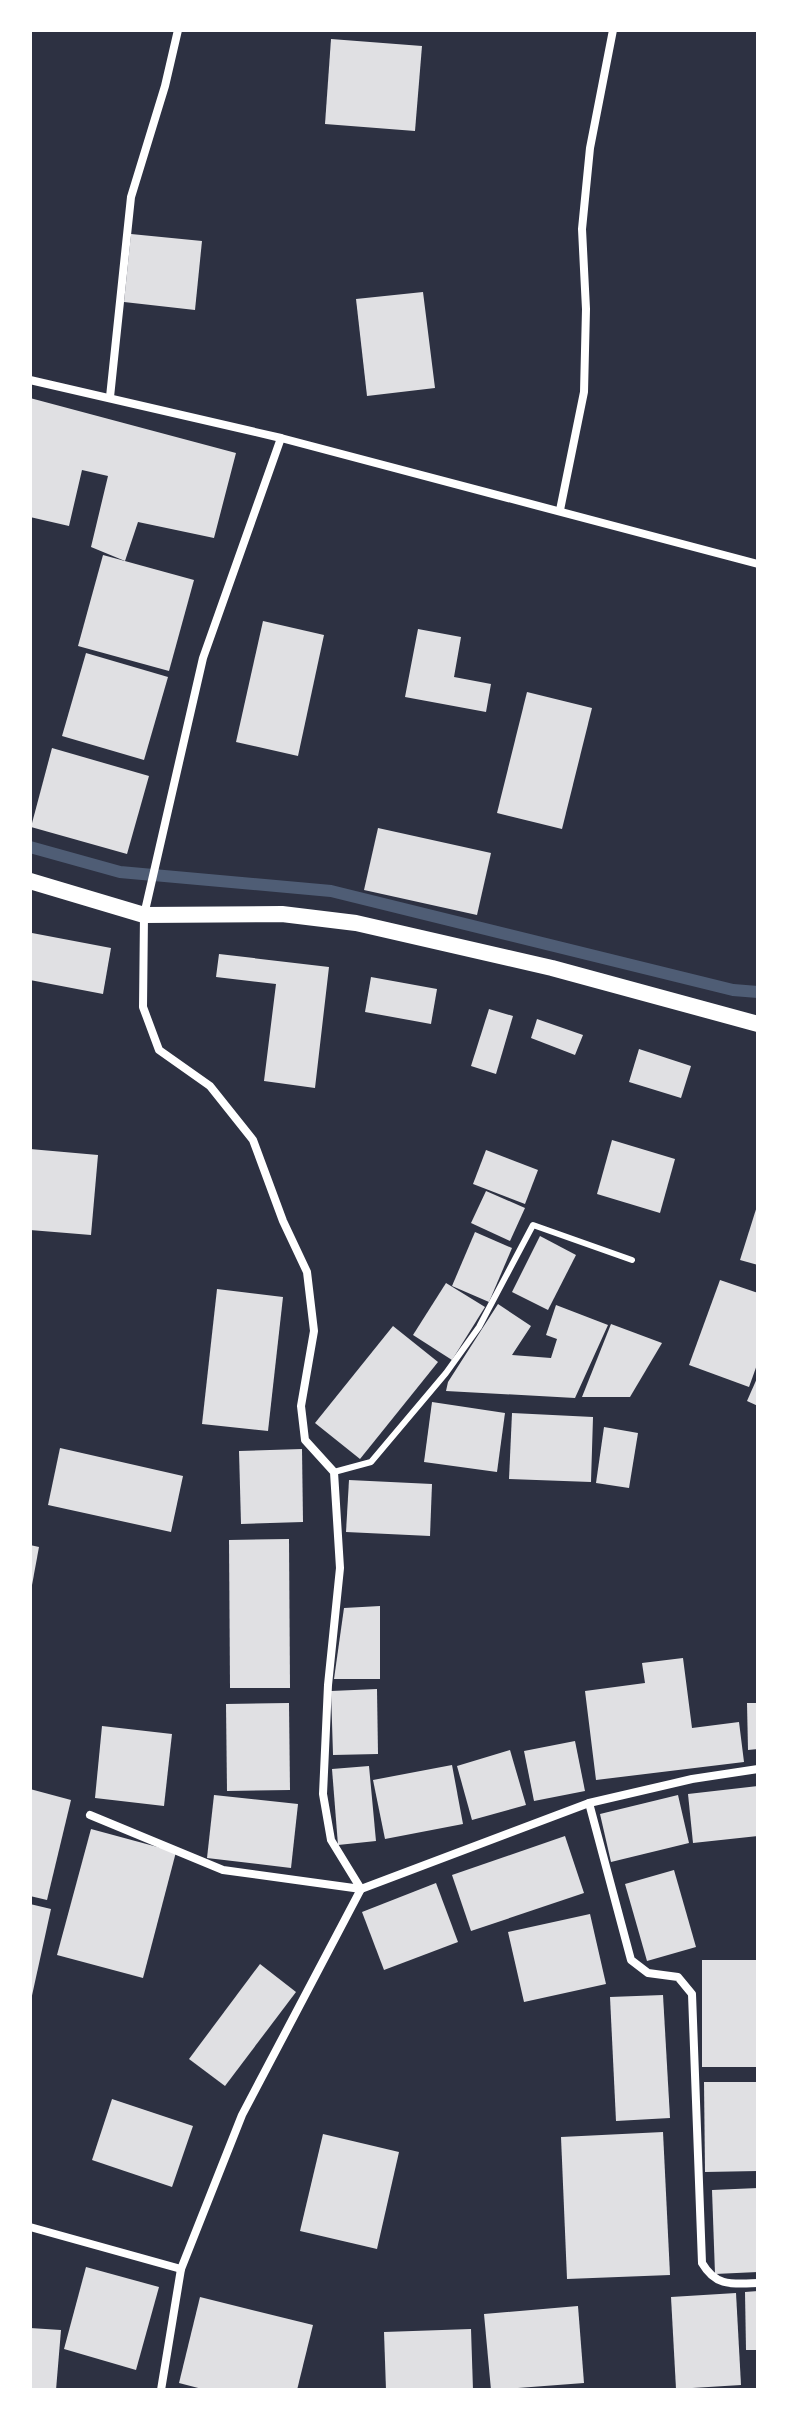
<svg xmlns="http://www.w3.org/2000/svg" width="788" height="2420" font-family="Raleway,sans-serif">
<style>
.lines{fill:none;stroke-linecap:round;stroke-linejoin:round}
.stream{stroke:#4f5d75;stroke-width:12}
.building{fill:#e0e0e3}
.service{stroke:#fff;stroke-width:6}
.minor{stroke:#fff;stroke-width:8}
.secondary{stroke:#fff;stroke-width:16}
</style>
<rect width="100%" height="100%" fill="#2d3142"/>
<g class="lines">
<path class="stream" d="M 30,847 L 120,872 L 331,891 L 733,990 L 758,992"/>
</g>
<g class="building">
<path d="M 331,39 L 422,46 L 415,131 L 325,124 Z"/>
<path d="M 131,234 L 202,241 L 195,310 L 124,302 Z"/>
<path d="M 423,292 L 435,388 L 367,396 L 356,299 Z"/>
<path d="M 30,398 L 236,453 L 214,538 L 138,522 L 125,561 L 91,547 L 108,476 L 82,470 L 69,526 L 30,517 Z"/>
<path d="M 103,555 L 194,580 L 169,671 L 78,646 Z"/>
<path d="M 263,621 L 324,635 L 298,756 L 236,742 Z"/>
<path d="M 418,629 L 461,637 L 454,677 L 491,684 L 486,712 L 405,697 Z"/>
<path d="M 86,653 L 168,677 L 144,760 L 62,736 Z"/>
<path d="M 527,692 L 592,708 L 562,829 L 497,813 Z"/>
<path d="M 52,748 L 149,776 L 127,854 L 31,827 Z"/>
<path d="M 378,828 L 491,853 L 477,915 L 364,890 Z"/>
<path d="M 32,933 L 111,948 L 103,994 L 30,980 Z"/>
<path d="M 219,954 L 329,967 L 315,1088 L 264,1081 L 276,984 L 216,977 Z"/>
<path d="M 371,977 L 437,989 L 431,1024 L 365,1012 Z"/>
<path d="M 489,1009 L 513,1016 L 496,1074 L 471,1066 Z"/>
<path d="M 537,1019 L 583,1035 L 575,1055 L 531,1038 Z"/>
<path d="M 639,1049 L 691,1066 L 681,1098 L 629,1082 Z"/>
<path d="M 612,1140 L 675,1159 L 660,1213 L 597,1194 Z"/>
<path d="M 30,1149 L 98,1155 L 91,1235 L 30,1230 Z"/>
<path d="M 486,1150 L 538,1170 L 525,1204 L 473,1184 Z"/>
<path d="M 486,1191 L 525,1208 L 510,1241 L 471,1223 Z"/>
<path d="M 758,1203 L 758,1265 L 740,1260 Z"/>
<path d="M 475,1232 L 512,1248 L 489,1302 L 452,1286 Z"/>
<path d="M 540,1236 L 576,1255 L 548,1310 L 512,1292 Z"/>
<path d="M 720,1280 L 758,1293 L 758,1362 L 749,1387 L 689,1365 Z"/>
<path d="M 446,1283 L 485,1307 L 452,1360 L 413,1335 Z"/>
<path d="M 217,1289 L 283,1297 L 268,1431 L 202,1424 Z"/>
<path d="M 498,1304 L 531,1326 L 512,1355 L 551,1358 L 557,1339 L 546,1335 L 556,1305 L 608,1325 L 575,1398 L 446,1391 L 448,1382 Z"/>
<path d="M 611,1324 L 662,1343 L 630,1397 L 582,1397 Z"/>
<path d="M 393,1326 L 438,1362 L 360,1459 L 315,1423 Z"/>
<path d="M 758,1376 L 758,1406 L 747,1401 Z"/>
<path d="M 432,1402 L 505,1413 L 497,1472 L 424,1462 Z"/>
<path d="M 512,1413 L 593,1417 L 591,1482 L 509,1479 Z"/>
<path d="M 604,1427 L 638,1433 L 629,1488 L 596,1483 Z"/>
<path d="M 60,1448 L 183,1476 L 171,1532 L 48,1505 Z"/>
<path d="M 302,1449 L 303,1522 L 241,1524 L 239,1451 Z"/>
<path d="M 349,1480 L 432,1484 L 430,1536 L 346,1532 Z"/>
<path d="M 289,1539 L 290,1688 L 230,1688 L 229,1540 Z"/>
<path d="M 30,1545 L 39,1547 L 32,1585 L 30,1585 Z"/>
<path d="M 380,1606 L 380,1679 L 334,1679 L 344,1608 Z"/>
<path d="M 683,1658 L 692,1728 L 739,1722 L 744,1762 L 596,1780 L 585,1691 L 645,1683 L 642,1663 Z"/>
<path d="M 377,1689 L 378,1754 L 333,1755 L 331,1691 Z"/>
<path d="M 289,1703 L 290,1790 L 227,1791 L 226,1704 Z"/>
<path d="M 747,1703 L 758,1703 L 758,1749 L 748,1750 Z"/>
<path d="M 102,1726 L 172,1734 L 164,1806 L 95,1798 Z"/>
<path d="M 575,1741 L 585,1791 L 534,1801 L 524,1751 Z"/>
<path d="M 510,1750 L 526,1805 L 472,1820 L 457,1766 Z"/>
<path d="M 452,1765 L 463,1824 L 385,1839 L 373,1780 Z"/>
<path d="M 369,1766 L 376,1841 L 338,1845 L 332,1769 Z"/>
<path d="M 758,1786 L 758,1836 L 693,1843 L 688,1794 Z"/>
<path d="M 30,1789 L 71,1800 L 47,1900 L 30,1896 Z"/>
<path d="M 214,1795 L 298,1804 L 291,1868 L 207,1858 Z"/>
<path d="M 678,1795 L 689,1843 L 611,1862 L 600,1814 Z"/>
<path d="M 91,1829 L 176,1852 L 143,1978 L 57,1955 Z"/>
<path d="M 565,1836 L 584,1893 L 471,1931 L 452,1875 Z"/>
<path d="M 674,1870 L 696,1947 L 647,1961 L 625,1884 Z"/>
<path d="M 436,1883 L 458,1942 L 384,1970 L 362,1912 Z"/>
<path d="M 30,1904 L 51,1909 L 31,2000 L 30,2000 Z"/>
<path d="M 590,1914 L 606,1984 L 524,2002 L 508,1932 Z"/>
<rect x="702" y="1960" width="56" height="107"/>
<path d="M 260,1964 L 296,1992 L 225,2086 L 189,2059 Z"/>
<path d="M 663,1995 L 670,2118 L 616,2121 L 610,1997 Z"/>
<path d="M 704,2082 L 758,2082 L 758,2171 L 705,2172 Z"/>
<path d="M 112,2099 L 193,2126 L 172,2187 L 92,2160 Z"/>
<path d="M 663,2132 L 670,2275 L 567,2279 L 561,2137 Z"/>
<path d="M 323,2134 L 399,2152 L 377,2249 L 300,2231 Z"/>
<path d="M 758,2188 L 758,2272 L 715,2274 L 712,2190 Z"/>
<path d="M 86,2267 L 159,2287 L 136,2370 L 64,2349 Z"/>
<path d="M 758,2291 L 758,2350 L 746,2350 L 745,2292 Z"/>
<path d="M 736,2293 L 741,2385 L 676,2389 L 671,2297 Z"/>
<path d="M 200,2297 L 313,2325 L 297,2390 L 206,2390 L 179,2383 Z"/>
<path d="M 578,2306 L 584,2383 L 491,2390 L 484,2314 Z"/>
<path d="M 30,2328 L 61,2330 L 56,2390 L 30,2390 Z"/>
<path d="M 471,2329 L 473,2390 L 386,2390 L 384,2332 Z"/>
</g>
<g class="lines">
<path class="service" d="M 334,1472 L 371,1462 L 446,1373 L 479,1327 L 533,1225 L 632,1260"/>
<g class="minor">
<path d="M 30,380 L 281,438 L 758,564"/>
<path d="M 110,397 L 131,197 L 165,86 L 178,30"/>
<path d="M 560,510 L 584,392 L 586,309 L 582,229 L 590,148 L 613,30"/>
<path d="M 589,1803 L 631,1960 L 648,1973 L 678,1977 L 692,1994 L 702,2263 C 716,2287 732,2284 758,2283"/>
<path d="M 90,1815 L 223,1870 L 361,1889 L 589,1803 L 692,1779 L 758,1769"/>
<path d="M 30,2227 L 181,2269"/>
<path d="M 161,2390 L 181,2269 L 242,2115 L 361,1889 L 331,1840 L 323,1794 L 328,1685 L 340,1568 L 334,1472 L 305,1440 L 301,1406 L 314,1331 L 307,1272 L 283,1221 L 253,1140 L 210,1086 L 159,1050 L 143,1007 L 144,915 L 203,658 L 281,438"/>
</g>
<path class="secondary" d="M 30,881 L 144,915 L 282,914 L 356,923 L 552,968 L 758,1024"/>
</g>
<rect width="788" height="2420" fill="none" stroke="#ffffff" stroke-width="64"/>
</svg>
